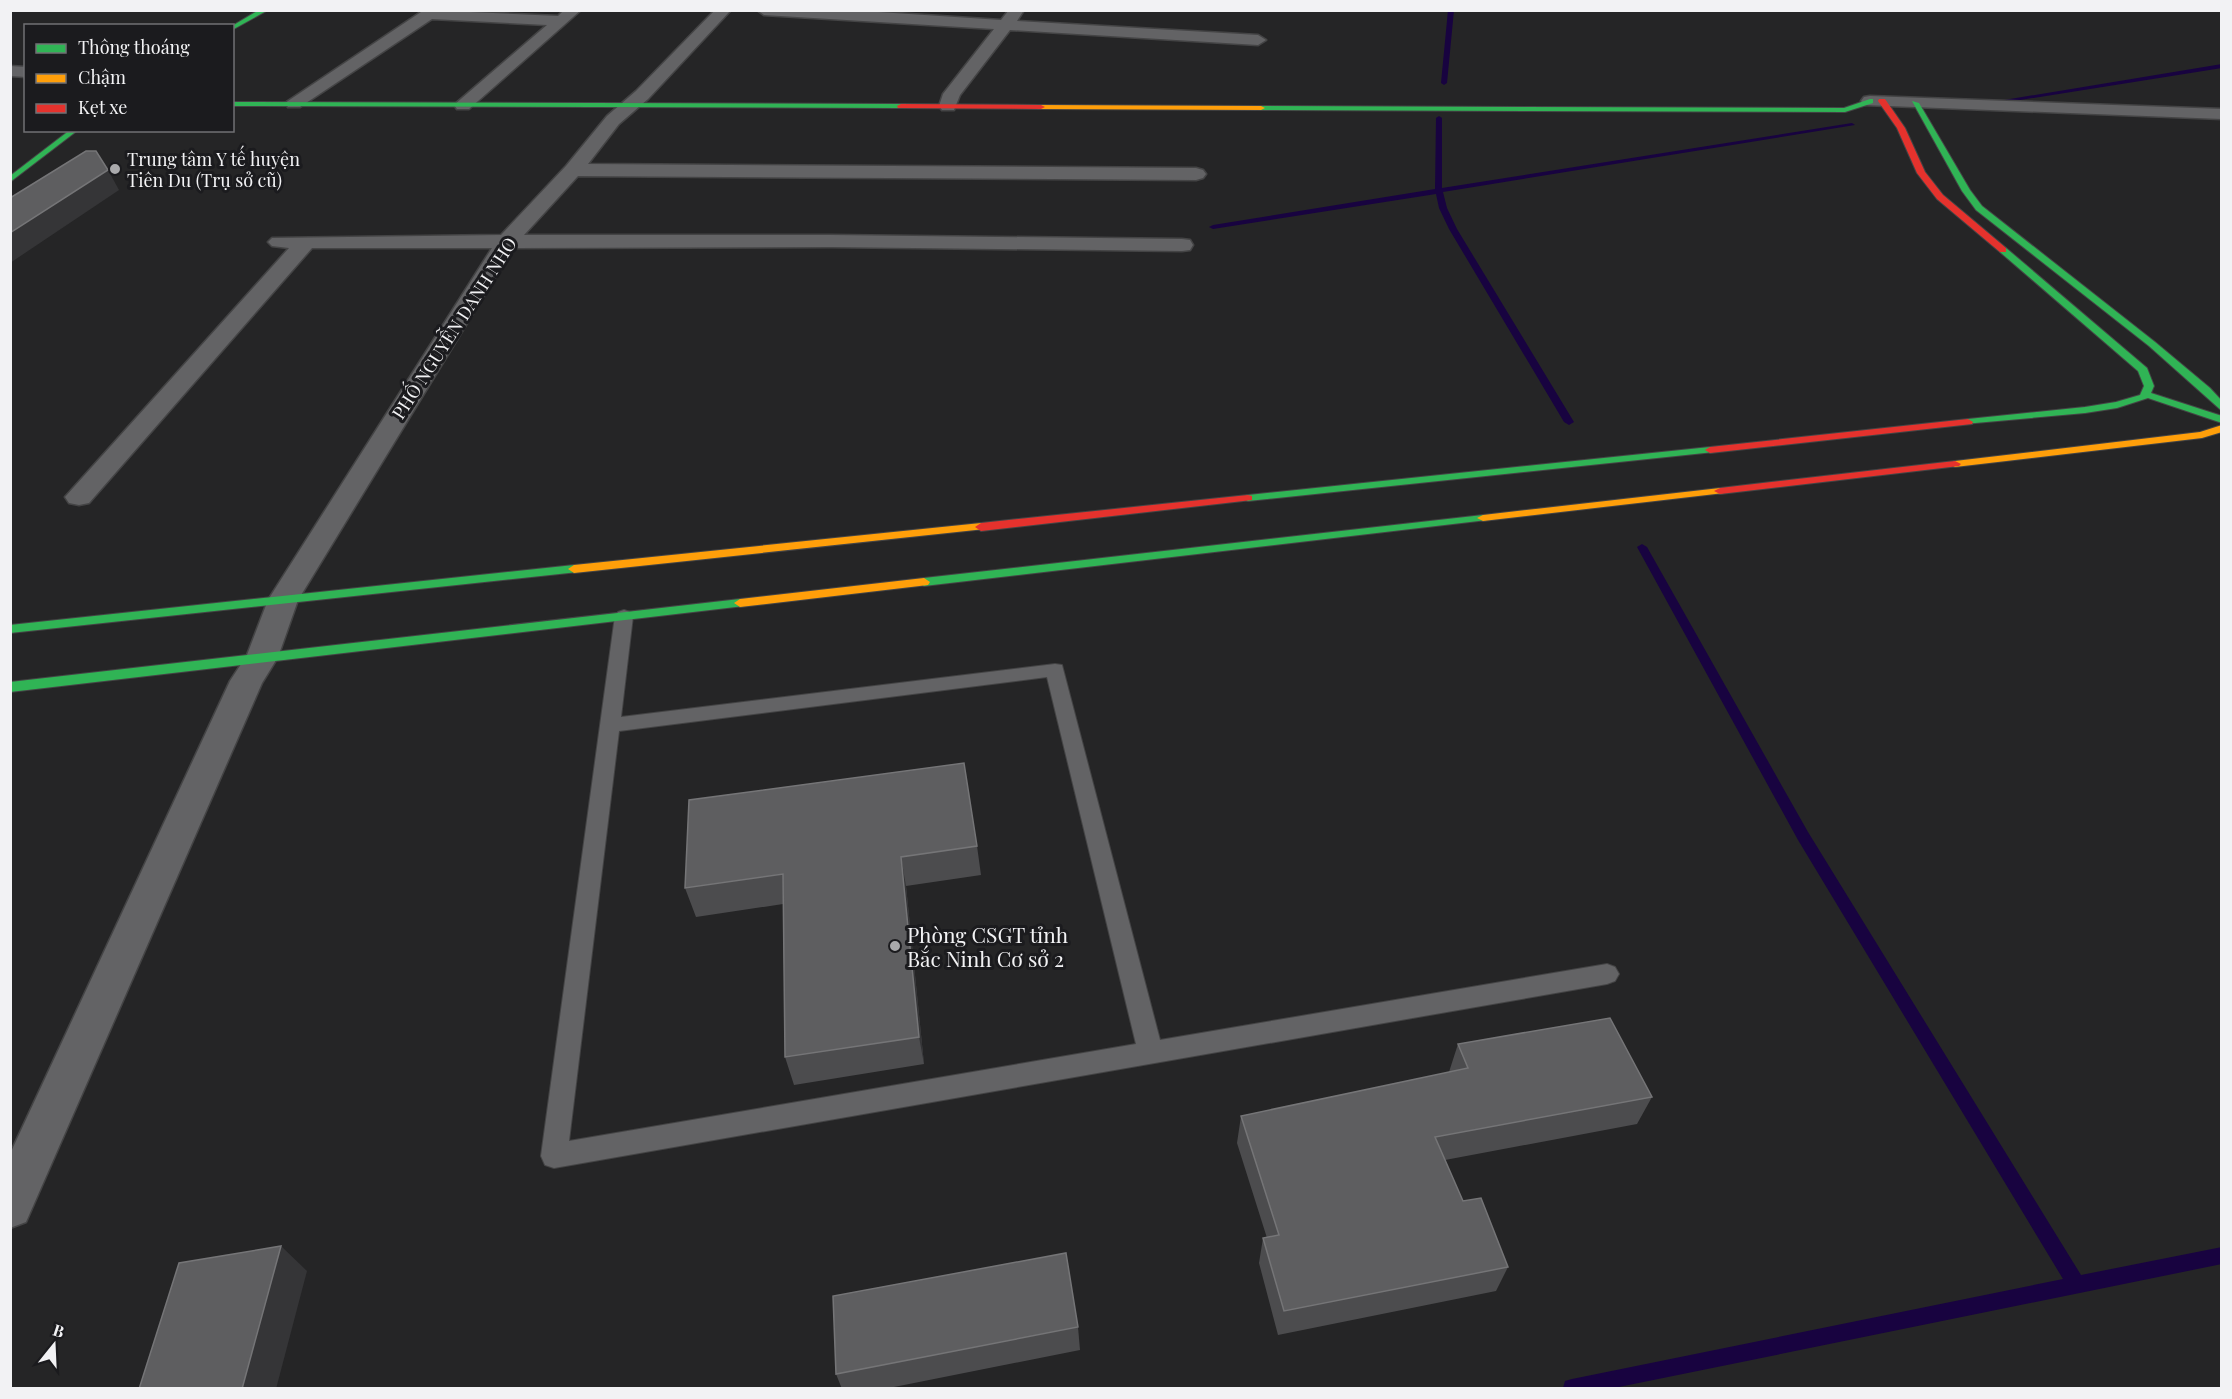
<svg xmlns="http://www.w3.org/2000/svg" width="2232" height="1399" font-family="'Playfair Display',serif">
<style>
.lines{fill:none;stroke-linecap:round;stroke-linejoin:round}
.stream{fill:#180340;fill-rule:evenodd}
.lane-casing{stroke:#444445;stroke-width:2}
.street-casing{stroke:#444445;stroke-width:3}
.fast-casing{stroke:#444445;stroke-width:2}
.slow-casing{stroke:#444445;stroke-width:2}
.jam-casing{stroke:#444445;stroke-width:2}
.lane{fill:#636365;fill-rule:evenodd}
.street{fill:#636365;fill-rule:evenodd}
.fast{fill:#30b455;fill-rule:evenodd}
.slow{fill:#ff9f0a;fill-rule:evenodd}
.jam{fill:#e5322d;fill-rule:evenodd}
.wall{fill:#4c4c4e}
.shaded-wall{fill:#353537}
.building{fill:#5e5e60;stroke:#757577;stroke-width:1.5}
.poi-dot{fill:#aaaaac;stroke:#1b1b1e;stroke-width:2}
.labels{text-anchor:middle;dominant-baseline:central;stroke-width:6;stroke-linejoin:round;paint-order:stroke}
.far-poi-label{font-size:18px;fill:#f2f2f4;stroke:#1b1b1e;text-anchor:start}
.far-street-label{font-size:18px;fill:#f2f2f4;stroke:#1b1b1e}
.poi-label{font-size:21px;fill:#f2f2f4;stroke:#1b1b1e;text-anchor:start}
</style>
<rect width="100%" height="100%" fill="#252526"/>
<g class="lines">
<g class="stream">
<path d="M 1448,10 L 1454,10 L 1447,83 L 1444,85 L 1441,83 Z"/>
<path d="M 2222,64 L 2222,68 L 1989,105 L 1986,103 Z"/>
<path d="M 1439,116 L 1442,118 L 1442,188 L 1852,123 L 1855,125 L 1443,192 L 1447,208 L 1457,229 L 1574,422 L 1569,425 L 1564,422 L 1449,229 L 1439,208 L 1436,194 L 1213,229 L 1209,227 L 1213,225 L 1435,189 L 1436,118 Z"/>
<path d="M 1642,544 L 1647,547 L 1808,832 L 2081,1275 L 2222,1247 L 2222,1264 L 1614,1388 L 1563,1388 L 1565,1381 L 1572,1379 L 2063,1279 L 1798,840 L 1637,547 Z"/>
</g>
<g class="lane-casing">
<path id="lane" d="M 624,610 L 630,612 L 633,616 L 621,717 L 1055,664 L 1062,665 L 1160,1040 L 1607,964 L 1615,967 L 1619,974 L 1615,981 L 1607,984 L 554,1168 L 545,1165 L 541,1156 L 615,616 L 618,612 ZM 1047,677 L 1136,1044 L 569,1141 L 619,731 Z"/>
</g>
<g class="street-casing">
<g id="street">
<path d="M 424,10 L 558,16 L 564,10 L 581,10 L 469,109 L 457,109 L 454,105 L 547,25 L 432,19 L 300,107 L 288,107 L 285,103 Z"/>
<path d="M 715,10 L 731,10 L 648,99 L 619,124 L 588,164 L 1196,168 L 1203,170 L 1206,174 L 1203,178 L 1196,180 L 578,176 L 524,235 L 831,235 L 1182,239 L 1190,240 L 1193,245 L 1190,250 L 1182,251 L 831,247 L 513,248 L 298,600 L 278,657 L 262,683 L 26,1222 L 10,1228 L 10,1154 L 230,681 L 247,655 L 268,600 L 492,248 L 312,248 L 89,503 L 79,505 L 69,503 L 65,497 L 289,248 L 272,246 L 268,242 L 272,238 L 501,235 L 566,166 L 607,116 L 636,91 Z"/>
<path d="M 757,10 L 848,10 L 1001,20 L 1009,10 L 1024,10 L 1017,21 L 1258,35 L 1266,40 L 1258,45 L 1010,30 L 960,95 L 954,110 L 942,110 L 939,106 L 943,94 L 994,29 L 764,15 Z"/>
<path d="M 10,66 L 26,67 L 26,77 L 10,76 Z"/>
<path d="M 1870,96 L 2222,109 L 2222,119 L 1864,105 L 1861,101 L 1864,97 Z"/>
</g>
</g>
<g class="fast-casing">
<g id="fast">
<path d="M 259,10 L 268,10 L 232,30 L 232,26 Z"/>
<path d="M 1870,99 L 1873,99 L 1873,103 L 1845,112 L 1261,110 L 1257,108 L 1261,106 L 1844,108 Z"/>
<path d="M 1912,101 L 1919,103 L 1970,190 L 1982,206 L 2155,342 L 2210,388 L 2222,401 L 2222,411 L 2149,346 L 1976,210 L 1962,191 Z"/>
<path d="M 232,102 L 901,104 L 905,106 L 901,108 L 232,106 Z"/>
<path d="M 70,130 L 78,130 L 10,182 L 10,176 Z"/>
<path d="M 2000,248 L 2006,248 L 2147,368 L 2154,386 L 2151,393 L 2222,416 L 2222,423 L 2148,398 L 2117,408 L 2085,413 L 1964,424 L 1963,422 L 1968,419 L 2085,407 L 2116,402 L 2140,395 L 2144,386 L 2138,371 L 2000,252 Z"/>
<path d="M 1710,447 L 1714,448 L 1714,452 L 1248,501 L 1242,498 L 1248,495 Z"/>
<path d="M 1483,515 L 1489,518 L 1487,520 L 924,586 L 918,582 L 924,578 Z"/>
<path d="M 574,565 L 578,566 L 580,569 L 578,572 L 10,633 L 10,625 Z"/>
<path d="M 740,599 L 744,600 L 746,603 L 744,606 L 10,692 L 10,682 Z"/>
</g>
</g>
<g class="slow-casing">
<g id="slow">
<path d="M 1038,105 L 1261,106 L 1265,108 L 1261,110 L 1041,109 L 1038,109 Z"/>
<path d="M 2222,425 L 2222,432 L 2202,438 L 1955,467 L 1949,464 L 1955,461 L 2200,432 Z"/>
<path d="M 1720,488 L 1724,489 L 1724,493 L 1483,521 L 1477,518 L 1483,515 Z"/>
<path d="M 981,523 L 985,525 L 987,527 L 985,529 L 574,573 L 568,569 L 574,565 Z"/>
<path d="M 924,578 L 930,582 L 928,585 L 740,607 L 734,603 L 740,599 Z"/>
</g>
</g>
<g class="jam-casing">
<g id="jam">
<path d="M 1879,99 L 1885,99 L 1905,128 L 1925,172 L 1943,195 L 2006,248 L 2006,252 L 2000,252 L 1937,199 L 1917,173 L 1897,128 L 1878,101 Z"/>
<path d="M 901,104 L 1041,105 L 1045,107 L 1041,109 L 898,108 L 897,106 Z"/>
<path d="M 1968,419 L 1973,422 L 1972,424 L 1710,453 L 1705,450 L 1710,447 Z"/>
<path d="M 1955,461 L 1961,464 L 1959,466 L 1720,494 L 1714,491 L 1720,488 Z"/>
<path d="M 1248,495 L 1252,496 L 1252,500 L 981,531 L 975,527 L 981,523 Z"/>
</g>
</g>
<use href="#lane" class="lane"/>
<use href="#street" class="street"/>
<use href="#fast" class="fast"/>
<use href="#slow" class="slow"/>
<use href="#jam" class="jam"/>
</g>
<g class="wall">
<path d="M 977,846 L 981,875 L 906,886 L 924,1064 L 794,1085 L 785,1057 L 783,904 L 696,917 L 685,888 Z"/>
<path d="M 1458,1044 L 1652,1097 L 1637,1124 L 1445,1160 L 1463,1201 L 1508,1267 L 1496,1291 L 1278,1335 L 1259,1263 L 1263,1238 L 1267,1238 L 1237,1143 L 1241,1116 L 1449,1072 Z"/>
<path d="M 1078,1327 L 1080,1350 L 884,1389 L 842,1389 L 836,1374 Z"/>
</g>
<g class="shaded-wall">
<path d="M 108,170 L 119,190 L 10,263 L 10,233 Z"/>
<path d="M 901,857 L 906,886 L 924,1064 L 919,1037 Z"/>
<path d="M 281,1246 L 307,1271 L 276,1389 L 242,1389 Z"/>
</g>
<g class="building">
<path d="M 86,151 L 96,151 L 108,170 L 10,233 L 10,198 Z"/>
<path d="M 964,763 L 977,846 L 901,857 L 919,1037 L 785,1057 L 783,874 L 685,888 L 689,800 Z"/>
<path d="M 1610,1018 L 1652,1097 L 1435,1137 L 1463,1201 L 1481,1198 L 1508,1267 L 1284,1311 L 1263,1238 L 1279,1235 L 1241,1116 L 1468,1068 L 1458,1044 Z"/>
<path d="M 281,1246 L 242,1389 L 139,1389 L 179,1263 Z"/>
<path d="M 1066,1253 L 1078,1327 L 836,1374 L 833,1296 Z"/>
</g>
<g class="poi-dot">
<circle cx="115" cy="169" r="6"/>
<circle cx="895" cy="946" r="6"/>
</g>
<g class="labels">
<g class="far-poi-label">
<text x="127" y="159">Trung tâm Y tế huyện<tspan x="127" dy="21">Tiên Du (Trụ sở cũ)</tspan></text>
</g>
<g class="far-street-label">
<text transform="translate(454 328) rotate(-57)">PHỐ NGUYỄN DANH NHO</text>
</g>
<g class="poi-label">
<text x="907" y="934">Phòng CSGT tỉnh<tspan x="907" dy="24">Bắc Ninh Cơ sở 2</tspan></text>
</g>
</g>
<rect width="2232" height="1399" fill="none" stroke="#f2f2f4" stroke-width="24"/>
<rect x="24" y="24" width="210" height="108" fill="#1b1b1e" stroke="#717174" stroke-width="1.5"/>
<rect x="36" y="44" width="30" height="9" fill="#30b455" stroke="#717174" stroke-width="1.5"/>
<text x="78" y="54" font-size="18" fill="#f2f2f4">Thông thoáng</text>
<rect x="36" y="74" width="30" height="9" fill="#ff9f0a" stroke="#717174" stroke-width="1.5"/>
<text x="78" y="84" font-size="18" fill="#f2f2f4">Chậm</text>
<rect x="36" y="104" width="30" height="9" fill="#e5322d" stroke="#717174" stroke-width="1.5"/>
<text x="78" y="114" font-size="18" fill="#f2f2f4">Kẹt xe</text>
<g transform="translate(54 1345) rotate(18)" stroke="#1b1b1e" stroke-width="4.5" paint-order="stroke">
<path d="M0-4.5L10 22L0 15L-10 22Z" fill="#f2f2f4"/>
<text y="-9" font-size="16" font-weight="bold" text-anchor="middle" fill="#f2f2f4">B</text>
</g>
</svg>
